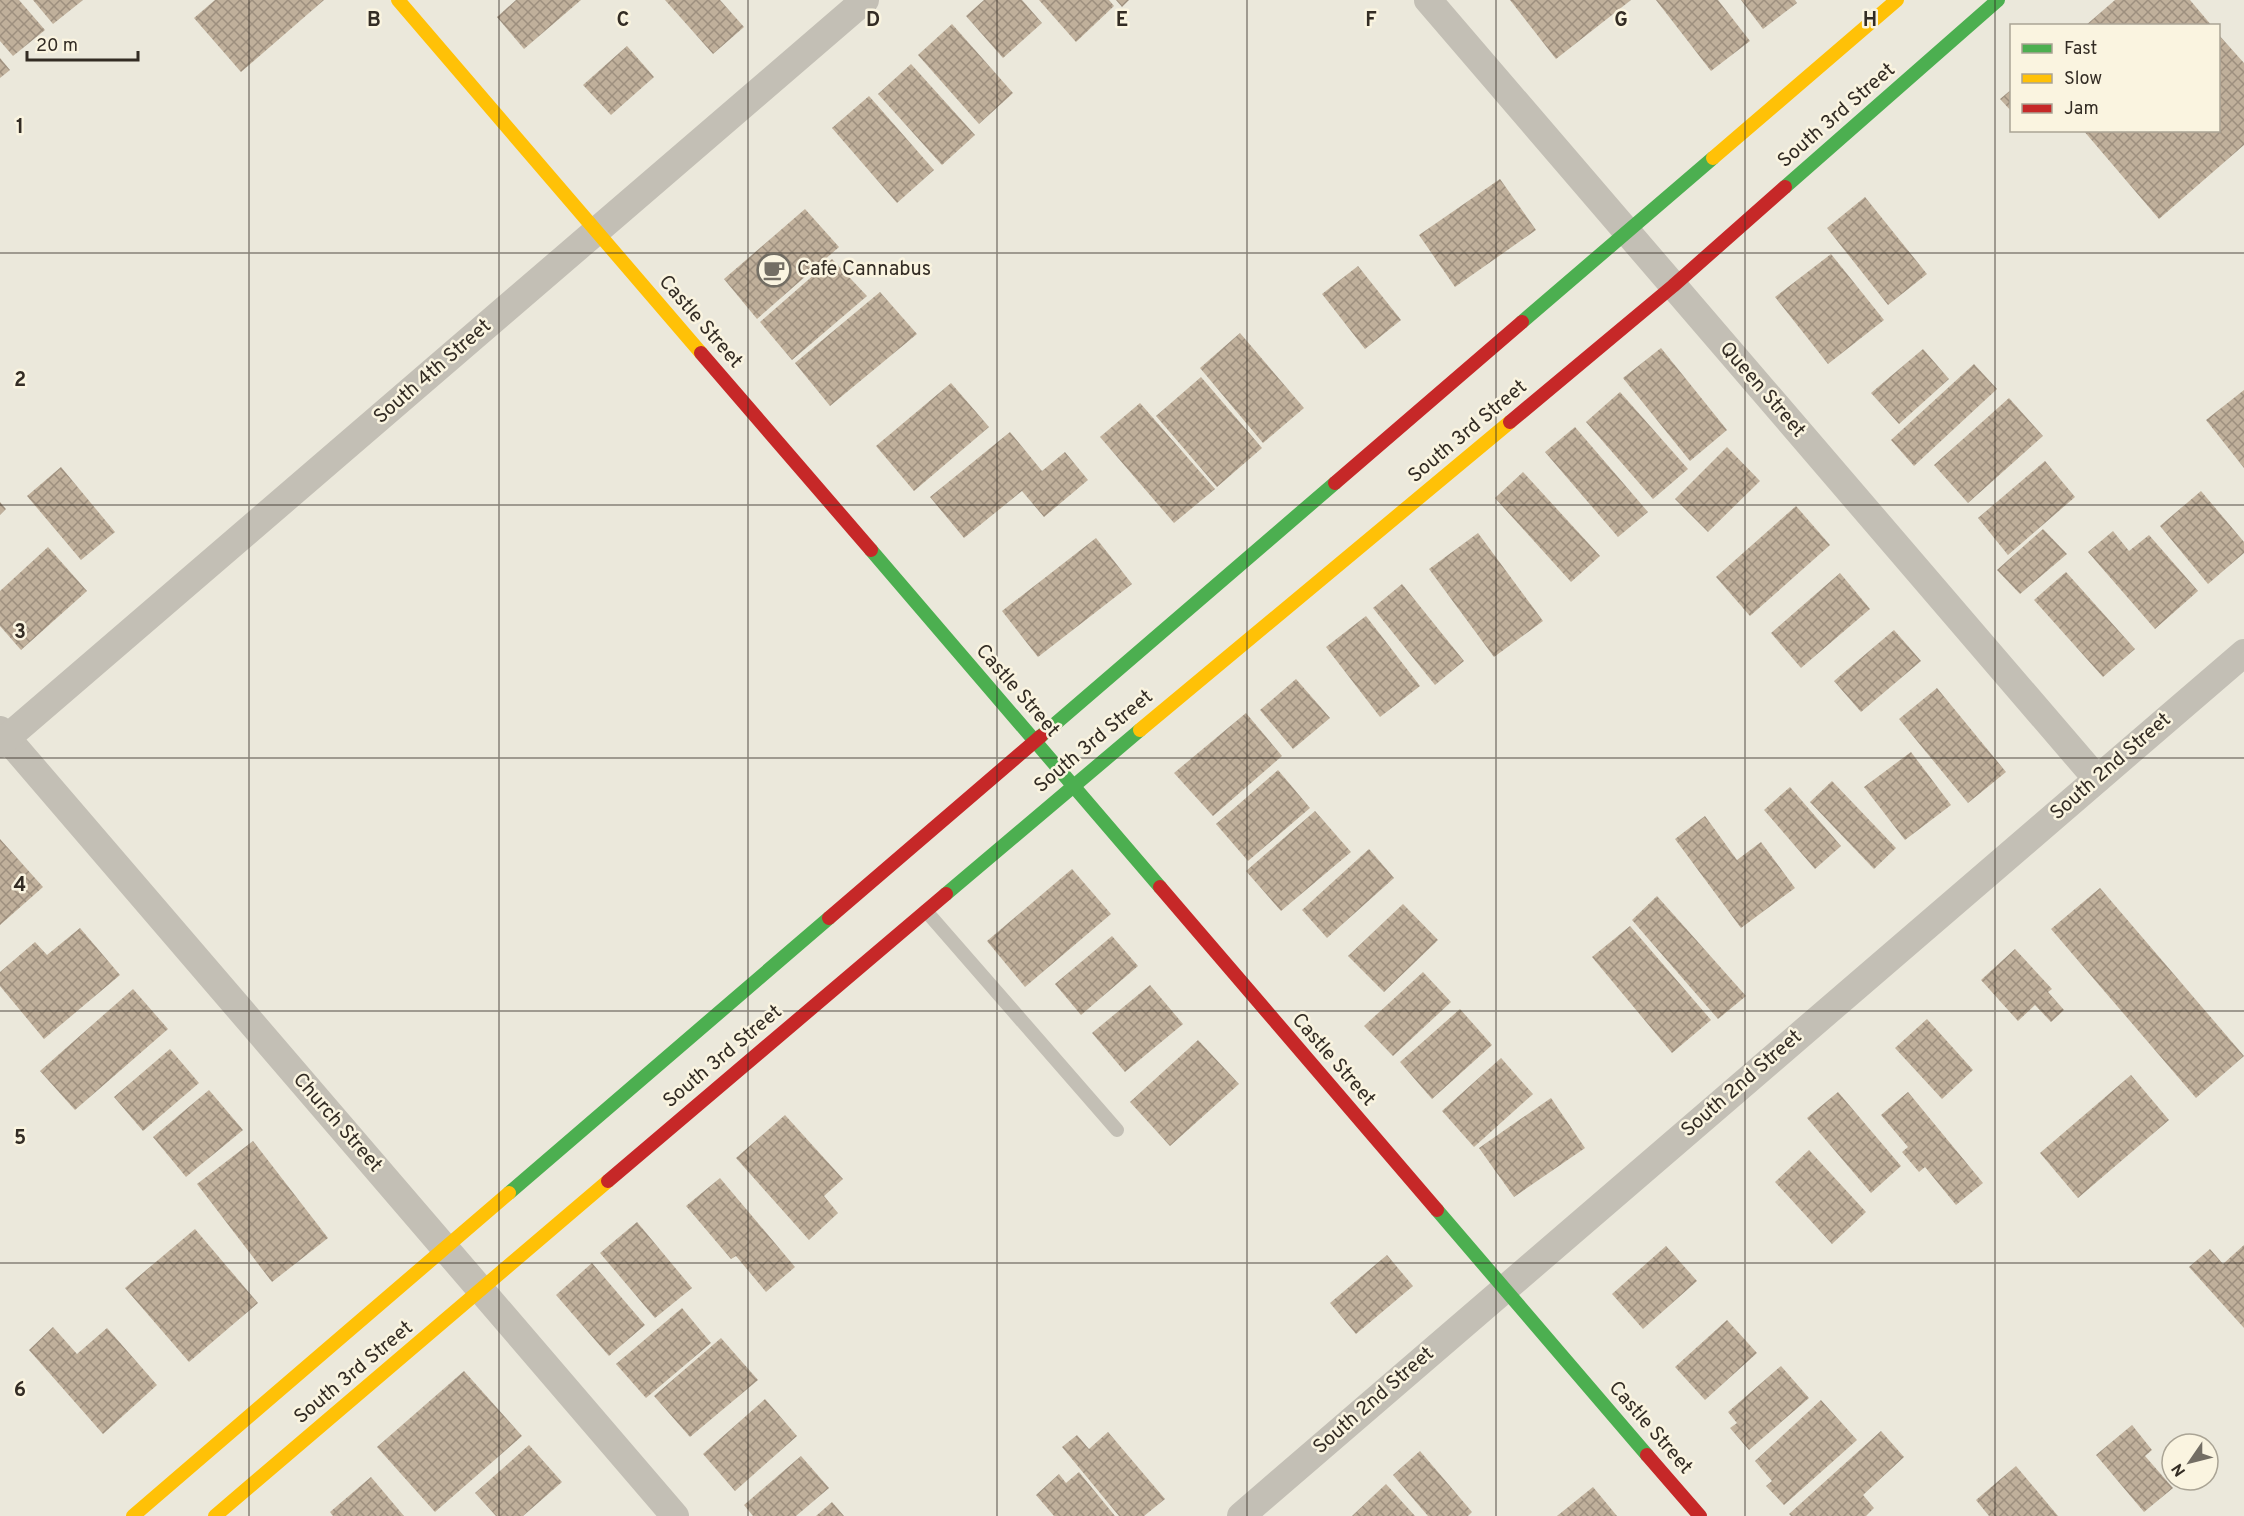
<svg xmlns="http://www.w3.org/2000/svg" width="2244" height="1516" font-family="Overpass,sans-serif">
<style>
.building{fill:url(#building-cross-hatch)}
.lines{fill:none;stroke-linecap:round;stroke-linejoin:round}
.lane{stroke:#c3bfb5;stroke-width:14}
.street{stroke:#c3bfb5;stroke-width:28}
.fast{stroke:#4caf50;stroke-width:14}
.slow{stroke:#ffc107;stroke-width:14}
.jam{stroke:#c62828;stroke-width:14}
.grid{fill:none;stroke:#332c24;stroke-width:1.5;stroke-opacity:0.55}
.labels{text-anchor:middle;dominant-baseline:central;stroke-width:5;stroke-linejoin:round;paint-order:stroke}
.street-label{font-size:20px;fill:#332c24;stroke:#faf4e0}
.poi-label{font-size:20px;fill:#332c24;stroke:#faf4e0;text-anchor:start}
.grid-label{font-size:20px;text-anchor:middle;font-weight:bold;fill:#332c24;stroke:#faf4e0;stroke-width:5;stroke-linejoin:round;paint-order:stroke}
</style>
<defs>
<pattern id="building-cross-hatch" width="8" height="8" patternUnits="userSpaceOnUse" patternTransform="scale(1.5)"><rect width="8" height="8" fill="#c0b09b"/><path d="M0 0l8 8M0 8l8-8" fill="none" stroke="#9d8f7e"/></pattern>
</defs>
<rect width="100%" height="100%" fill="#ebe8db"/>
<g class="building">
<path d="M 0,0 L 19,0 L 45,30 L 13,56 L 0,41 Z"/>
<path d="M 33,0 L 83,0 L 53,24 Z"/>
<path d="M 215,0 L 324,0 L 241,72 L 194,18 Z"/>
<path d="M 516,0 L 581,0 L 524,49 L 497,17 Z"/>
<path d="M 665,0 L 720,0 L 744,27 L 713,54 Z"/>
<path d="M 984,0 L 1022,0 L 1042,23 L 1003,58 L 966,16 Z"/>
<path d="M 1039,0 L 1109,0 L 1114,6 L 1076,42 Z"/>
<path d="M 1116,0 L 1129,0 L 1122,7 Z"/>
<path d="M 1510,0 L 1631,0 L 1556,59 Z"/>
<path d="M 1656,0 L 1718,0 L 1750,41 L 1711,71 Z"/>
<path d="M 1741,0 L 1795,0 L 1797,3 L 1763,29 Z"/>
<path d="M 2115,0 L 2190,0 L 2212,26 L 2085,26 Z"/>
<path d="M 952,24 L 1013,93 L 979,124 L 918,55 Z"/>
<path d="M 2218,34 L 2244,63 L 2244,145 L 2159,219 L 2083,130 L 2218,130 Z"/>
<path d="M 627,46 L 654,77 L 611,115 L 583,85 Z"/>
<path d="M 0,58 L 10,70 L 0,78 Z"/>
<path d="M 911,64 L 975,135 L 942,165 L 878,94 Z"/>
<path d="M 2012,89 L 2012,112 L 2000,99 Z"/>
<path d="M 869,96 L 934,170 L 897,203 L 832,128 Z"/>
<path d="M 1500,179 L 1536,230 L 1455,287 L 1419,235 Z"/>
<path d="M 1865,197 L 1927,274 L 1888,305 L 1827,228 Z"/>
<path d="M 805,209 L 839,247 L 757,319 L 724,279 Z"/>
<path d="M 1831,254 L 1884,320 L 1828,364 L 1775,297 Z"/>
<path d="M 832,259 L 867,296 L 792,360 L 760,322 Z"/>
<path d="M 1358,266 L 1401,320 L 1365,349 L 1322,294 Z"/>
<path d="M 880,292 L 917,334 L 830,406 L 795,363 Z"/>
<path d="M 1240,333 L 1304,408 L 1263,443 L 1200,368 Z"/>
<path d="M 1661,348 L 1727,430 L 1690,461 L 1623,378 Z"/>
<path d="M 1923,349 L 1949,379 L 1899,424 L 1871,393 Z"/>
<path d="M 1974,364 L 1997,389 L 1914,466 L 1891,440 Z"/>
<path d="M 1201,377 L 1262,448 L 1217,487 L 1156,416 Z"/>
<path d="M 951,383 L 989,427 L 914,491 L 876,446 Z"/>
<path d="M 2244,390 L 2244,468 L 2206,420 Z"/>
<path d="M 1620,392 L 1688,469 L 1653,499 L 1586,422 Z"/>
<path d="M 2009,398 L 2043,436 L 1968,503 L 1934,465 Z"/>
<path d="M 1140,403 L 1215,489 L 1174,523 L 1100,437 Z"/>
<path d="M 1575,427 L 1648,512 L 1618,537 L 1545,452 Z"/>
<path d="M 1010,432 L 1042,471 L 1065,452 L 1088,480 L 1044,517 L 1022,491 L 964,538 L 930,497 Z"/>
<path d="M 1727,447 L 1760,481 L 1708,532 L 1675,499 Z"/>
<path d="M 2045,461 L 2075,497 L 2008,555 L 1978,518 Z"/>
<path d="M 61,467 L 115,532 L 81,560 L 27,496 Z"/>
<path d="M 1523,472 L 1600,556 L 1571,582 L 1495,498 Z"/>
<path d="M 2201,491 L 2244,542 L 2244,553 L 2208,584 L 2160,526 Z"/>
<path d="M 0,502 L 6,509 L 0,515 Z"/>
<path d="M 1796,506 L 1830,545 L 1750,616 L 1716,577 Z"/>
<path d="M 2043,529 L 2067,554 L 2020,594 L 1997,570 Z"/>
<path d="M 2113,531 L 2129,551 L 2149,535 L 2198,591 L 2155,629 L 2088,552 Z"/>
<path d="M 1478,533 L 1543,621 L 1494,657 L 1429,569 Z"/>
<path d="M 1096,538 L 1132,584 L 1038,657 L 1002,611 Z"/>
<path d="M 48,547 L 87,591 L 21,650 L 0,626 L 0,591 Z"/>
<path d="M 2066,572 L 2135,649 L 2103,677 L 2034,600 Z"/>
<path d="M 1840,573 L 1870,609 L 1801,668 L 1771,633 Z"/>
<path d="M 1402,584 L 1464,661 L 1435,685 L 1373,608 Z"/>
<path d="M 1366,616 L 1420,686 L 1380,717 L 1326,647 Z"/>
<path d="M 1894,630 L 1921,661 L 1861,712 L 1834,681 Z"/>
<path d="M 1296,679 L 1330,718 L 1293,749 L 1260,710 Z"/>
<path d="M 1937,688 L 2006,772 L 1968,803 L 1899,719 Z"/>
<path d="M 1246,713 L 1282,756 L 1213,816 L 1174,773 Z"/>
<path d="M 1911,752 L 1951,805 L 1905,840 L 1864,787 Z"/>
<path d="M 1278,770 L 1310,808 L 1248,861 L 1216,824 Z"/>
<path d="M 1832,781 L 1896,848 L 1874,869 L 1810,802 Z"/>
<path d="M 1790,787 L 1841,846 L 1815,869 L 1764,810 Z"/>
<path d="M 1315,811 L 1351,852 L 1281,911 L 1246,871 Z"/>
<path d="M 1705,816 L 1737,860 L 1761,842 L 1795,888 L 1741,928 L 1675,839 Z"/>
<path d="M 0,839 L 43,887 L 0,925 Z"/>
<path d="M 1369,849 L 1394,878 L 1327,938 L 1302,910 Z"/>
<path d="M 1072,869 L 1111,914 L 1025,987 L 987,941 Z"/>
<path d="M 2100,888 L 2244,1056 L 2196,1098 L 2051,929 Z"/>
<path d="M 1657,896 L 1746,996 L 1718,1019 L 1632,920 Z"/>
<path d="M 1403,904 L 1438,940 L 1384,992 L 1348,956 Z"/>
<path d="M 1630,926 L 1711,1020 L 1672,1053 L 1592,957 Z"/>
<path d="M 80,928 L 120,975 L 44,1039 L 0,986 L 0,972 L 35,942 L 47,955 Z"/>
<path d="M 1112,936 L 1138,966 L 1081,1015 L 1055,984 Z"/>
<path d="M 2015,949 L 2052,989 L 2048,992 L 2064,1010 L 2051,1022 L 2035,1005 L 2018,1021 L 1981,980 Z"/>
<path d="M 1423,972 L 1451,1002 L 1393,1056 L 1364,1026 Z"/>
<path d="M 1150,985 L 1183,1024 L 1125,1072 L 1092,1033 Z"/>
<path d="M 133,989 L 168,1029 L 75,1110 L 40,1071 Z"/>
<path d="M 1460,1009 L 1492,1045 L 1432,1099 L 1400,1062 Z"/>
<path d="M 1927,1019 L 1973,1070 L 1942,1099 L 1895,1048 Z"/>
<path d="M 1198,1040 L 1239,1084 L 1170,1146 L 1130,1102 Z"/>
<path d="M 170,1049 L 199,1083 L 143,1131 L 114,1097 Z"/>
<path d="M 1501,1058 L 1533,1094 L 1474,1147 L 1442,1111 Z"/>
<path d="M 2131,1075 L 2169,1120 L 2078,1198 L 2040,1153 Z"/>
<path d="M 209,1090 L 243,1130 L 186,1177 L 153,1137 Z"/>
<path d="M 1838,1092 L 1901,1166 L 1871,1193 L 1807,1118 Z"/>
<path d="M 1908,1092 L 1983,1183 L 1956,1205 L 1925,1167 L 1919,1172 L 1902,1152 L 1908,1147 L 1881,1115 Z"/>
<path d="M 1551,1098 L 1585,1148 L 1514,1197 L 1479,1148 Z"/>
<path d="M 785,1115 L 843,1179 L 824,1196 L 838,1213 L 809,1240 L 736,1158 Z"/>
<path d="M 253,1141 L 328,1238 L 272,1282 L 197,1184 Z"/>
<path d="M 1809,1150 L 1866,1212 L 1832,1244 L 1775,1182 Z"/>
<path d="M 720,1178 L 795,1267 L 766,1292 L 736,1256 L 731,1259 L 686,1206 Z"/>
<path d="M 637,1222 L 692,1288 L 655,1318 L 600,1253 Z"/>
<path d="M 195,1229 L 258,1303 L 189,1362 L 125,1288 Z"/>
<path d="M 2244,1245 L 2244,1328 L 2189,1267 L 2210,1249 L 2223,1264 Z"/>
<path d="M 1666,1246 L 1697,1281 L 1643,1329 L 1612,1294 Z"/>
<path d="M 1387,1255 L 1413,1286 L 1356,1334 L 1330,1303 Z"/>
<path d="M 592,1263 L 645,1325 L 609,1356 L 556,1295 Z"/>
<path d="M 682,1308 L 711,1343 L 646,1398 L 616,1364 Z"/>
<path d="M 1727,1320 L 1757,1353 L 1705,1400 L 1675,1367 Z"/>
<path d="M 53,1327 L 77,1354 L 107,1328 L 157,1385 L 103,1434 L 29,1350 Z"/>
<path d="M 721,1338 L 758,1380 L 690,1437 L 654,1396 Z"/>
<path d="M 1781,1366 L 1809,1398 L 1749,1450 L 1730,1428 L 1737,1423 L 1728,1412 Z"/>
<path d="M 464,1371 L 522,1436 L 435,1512 L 377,1447 Z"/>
<path d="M 765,1399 L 797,1436 L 735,1491 L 703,1454 Z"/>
<path d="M 1821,1400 L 1857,1440 L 1784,1505 L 1766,1486 L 1772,1481 L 1755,1461 Z"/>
<path d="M 2132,1425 L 2152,1450 L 2145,1456 L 2173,1488 L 2144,1512 L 2096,1455 Z"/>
<path d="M 1881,1431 L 1904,1457 L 1863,1495 L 1874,1508 L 1866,1516 L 1791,1516 L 1789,1514 Z"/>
<path d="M 1108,1432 L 1165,1499 L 1144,1516 L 1119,1516 L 1062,1447 L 1077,1435 L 1089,1449 Z"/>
<path d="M 529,1445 L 562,1482 L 523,1516 L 496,1516 L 475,1493 Z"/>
<path d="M 1420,1451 L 1472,1512 L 1468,1516 L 1428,1516 L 1393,1475 Z"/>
<path d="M 801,1456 L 829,1488 L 796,1516 L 753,1516 L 744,1505 Z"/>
<path d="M 2016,1466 L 2058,1516 L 1989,1516 L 1976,1500 Z"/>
<path d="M 1079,1472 L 1115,1516 L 1054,1516 L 1036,1495 L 1059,1474 L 1066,1483 Z"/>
<path d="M 371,1477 L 404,1516 L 333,1516 L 330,1512 Z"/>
<path d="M 1386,1484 L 1415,1516 L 1352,1516 Z"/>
<path d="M 1593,1487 L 1617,1516 L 1557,1516 Z"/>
<path d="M 832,1502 L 844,1516 L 816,1516 Z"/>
</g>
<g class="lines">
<path class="lane" d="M 926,911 L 1117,1130"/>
<g class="street">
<path d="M 1428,0 L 2097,779"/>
<path d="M 0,730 L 675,1516"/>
<path d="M 0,744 L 865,0"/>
<path d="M 1241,1516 L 2244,653"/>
</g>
<g class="fast">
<path d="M 1785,187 L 1998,0"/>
<path d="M 1522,322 L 1713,158"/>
<path d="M 871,550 L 1160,887"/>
<path d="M 1041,736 L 1335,483"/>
<path d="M 946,894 L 1140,730"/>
<path d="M 509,1193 L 829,918"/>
<path d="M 1437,1210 L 1647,1455"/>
</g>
<g class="slow">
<path d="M 398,0 L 701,353"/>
<path d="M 1713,158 L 1897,0"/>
<path d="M 1140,730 L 1510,422"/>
<path d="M 133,1516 L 509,1193"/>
<path d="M 215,1516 L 608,1181"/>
</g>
<g class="jam">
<path d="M 701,353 L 871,550"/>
<path d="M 1510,422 L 1673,286 L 1785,187"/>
<path d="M 1335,483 L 1522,322"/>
<path d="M 1160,887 L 1437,1210"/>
<path d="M 829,918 L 1041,736"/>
<path d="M 608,1181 L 946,894"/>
<path d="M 1647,1455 L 1700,1516"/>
</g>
</g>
<path class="grid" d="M 249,0 L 249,1516M 499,0 L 499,1516M 748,0 L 748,1516M 997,0 L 997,1516M 1247,0 L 1247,1516M 1496,0 L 1496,1516M 1745,0 L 1745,1516M 1995,0 L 1995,1516M 0,253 L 2244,253M 0,505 L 2244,505M 0,758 L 2244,758M 0,1011 L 2244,1011M 0,1263 L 2244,1263"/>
<defs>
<g id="cafe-ring" transform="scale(1.725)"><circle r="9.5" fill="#faf4e0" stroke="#736e64" stroke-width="1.5"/><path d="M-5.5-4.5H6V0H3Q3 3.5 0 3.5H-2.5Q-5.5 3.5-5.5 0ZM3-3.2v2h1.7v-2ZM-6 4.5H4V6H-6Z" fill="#736e64"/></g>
</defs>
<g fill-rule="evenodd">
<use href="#cafe-ring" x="774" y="270"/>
</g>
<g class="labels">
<g class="street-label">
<text transform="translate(1837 116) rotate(-41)">South 3rd Street</text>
<text transform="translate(700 322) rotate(49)">Castle Street</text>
<text transform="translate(433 372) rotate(-41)">South 4th Street</text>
<text transform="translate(1762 390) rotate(49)">Queen Street</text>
<text transform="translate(1468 432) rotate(-40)">South 3rd Street</text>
<text transform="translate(1017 691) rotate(49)">Castle Street</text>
<text transform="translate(1094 742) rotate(-40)">South 3rd Street</text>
<text transform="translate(2111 767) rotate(-41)">South 2nd Street</text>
<text transform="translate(723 1057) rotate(-40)">South 3rd Street</text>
<text transform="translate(1333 1060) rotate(49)">Castle Street</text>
<text transform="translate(1742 1084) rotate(-41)">South 2nd Street</text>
<text transform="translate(337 1123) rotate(49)">Church Street</text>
<text transform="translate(354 1373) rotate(-40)">South 3rd Street</text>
<text transform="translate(1374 1401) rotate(-41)">South 2nd Street</text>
<text transform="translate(1650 1428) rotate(49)">Castle Street</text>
</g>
<g class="poi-label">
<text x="797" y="270">Cafe Cannabus</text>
</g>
</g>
<g class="grid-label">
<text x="374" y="26">B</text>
<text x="623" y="26">C</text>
<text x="873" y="26">D</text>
<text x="1122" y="26">E</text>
<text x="1371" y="26">F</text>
<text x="1621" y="26">G</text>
<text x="1870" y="26">H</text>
<text x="20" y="133">1</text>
<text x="20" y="386">2</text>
<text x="20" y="638">3</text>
<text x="20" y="891">4</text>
<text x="20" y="1144">5</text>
<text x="20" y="1396">6</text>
</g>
<rect x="2010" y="24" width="210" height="108" fill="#faf4e0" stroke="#aaa495" stroke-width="1.5"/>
<rect x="2022" y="44" width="30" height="9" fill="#4caf50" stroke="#aaa495" stroke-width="1.5"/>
<text x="2064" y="54" font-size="18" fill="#332c24">Fast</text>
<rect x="2022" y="74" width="30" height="9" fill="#ffc107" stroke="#aaa495" stroke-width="1.5"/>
<text x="2064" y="84" font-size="18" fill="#332c24">Slow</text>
<rect x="2022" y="104" width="30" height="9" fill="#c62828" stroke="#aaa495" stroke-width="1.5"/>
<text x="2064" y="114" font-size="18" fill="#332c24">Jam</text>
<g transform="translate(2190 1462) rotate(235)"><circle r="28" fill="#faf4e0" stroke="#aaa495" stroke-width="1.5"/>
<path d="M0-4.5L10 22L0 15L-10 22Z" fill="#736e64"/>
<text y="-9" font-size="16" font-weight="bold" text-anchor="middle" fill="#332c24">N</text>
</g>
<path d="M27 51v9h111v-9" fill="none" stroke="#332c24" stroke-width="3"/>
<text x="36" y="51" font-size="18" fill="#332c24" stroke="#faf4e0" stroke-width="4.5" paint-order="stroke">20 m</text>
</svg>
